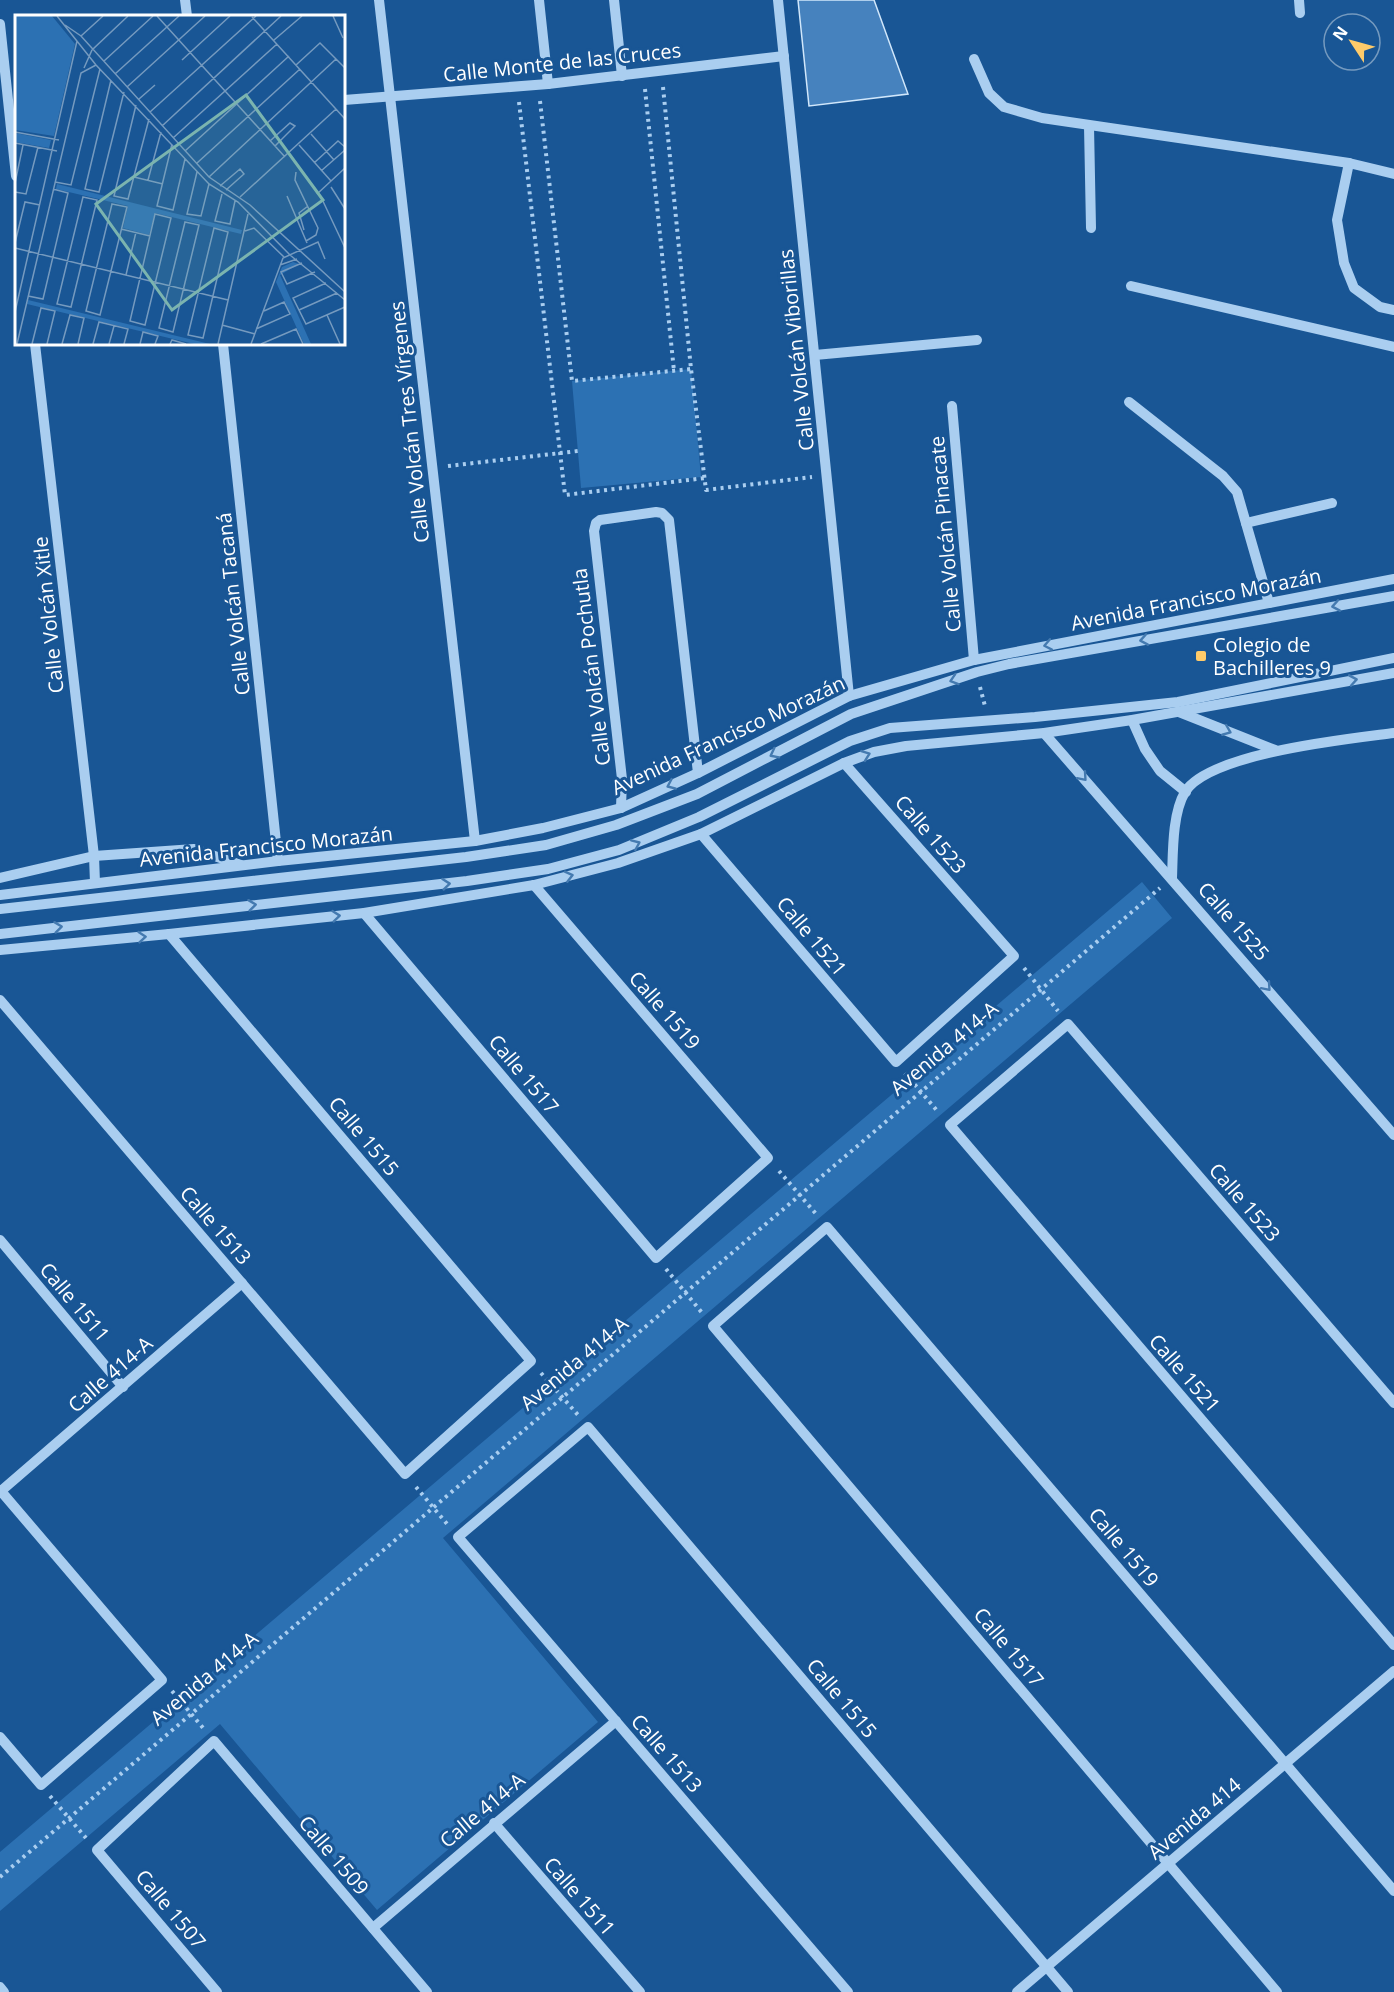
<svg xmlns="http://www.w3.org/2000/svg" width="1394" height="1992" font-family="'Open Sans',sans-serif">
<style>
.green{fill:#2c71b3}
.building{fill:#4682be;stroke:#d1e7fb;stroke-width:1.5}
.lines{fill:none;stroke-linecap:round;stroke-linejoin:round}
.path{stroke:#aacef0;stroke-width:4;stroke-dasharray:3 4.5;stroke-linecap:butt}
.minor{stroke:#aacef0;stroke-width:10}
.oneway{stroke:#447ab0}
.poi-dot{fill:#ffcb6a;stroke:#195695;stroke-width:2}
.labels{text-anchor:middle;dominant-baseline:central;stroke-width:6;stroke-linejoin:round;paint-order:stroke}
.street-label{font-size:20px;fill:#fff;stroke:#195695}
.poi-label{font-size:20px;fill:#fff;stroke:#195695;text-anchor:start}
.inset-road{fill:none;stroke:#759abf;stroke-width:1.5}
.view{fill:#7bb4af;fill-opacity:0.15;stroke:#7bb4af;stroke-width:3}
.inset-edge{fill:none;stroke:#fff;stroke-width:3}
</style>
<rect width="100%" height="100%" fill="#195695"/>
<g class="green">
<path d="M 691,369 L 701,477 L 581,488 L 572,381 Z"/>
<path d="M 1142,882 L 1172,918 L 443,1538 L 598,1722 L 377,1910 L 220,1724 L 0,1911 L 0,1852 Z"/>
</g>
<path class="building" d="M 798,0 L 874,0 L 908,94 L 809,106 Z"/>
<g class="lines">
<g class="path">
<path d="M 663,87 L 691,369 L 706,490 L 812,477"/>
<path d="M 645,89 L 674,371"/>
<path d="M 540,101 L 572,381 L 691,369"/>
<path d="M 519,102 L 565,495 L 705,478"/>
<path d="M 448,466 L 578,451"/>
<path d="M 980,687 L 985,706"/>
<path d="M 1024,968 L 1058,1011"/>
<path d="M 905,1073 L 939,1113"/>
<path d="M 779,1171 L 817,1215"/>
<path d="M 666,1269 L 703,1314"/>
<path d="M 541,1373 L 578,1415"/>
<path d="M 416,1487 L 448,1525"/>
<path d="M 172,1691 L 204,1729"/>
<path d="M 50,1796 L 86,1838"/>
<path d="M 0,1877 L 1160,888"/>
</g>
<g class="minor">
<path d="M 185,0 L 187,16"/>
<path d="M 379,0 L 475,841"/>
<path d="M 539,0 L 548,84"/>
<path d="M 614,0 L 622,76"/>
<path d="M 778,0 L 849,696"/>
<path d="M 1299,0 L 1300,13"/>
<path d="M 0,24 L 16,176"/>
<path d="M 974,59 L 989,93 L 1004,107 L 1042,118 L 1349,163 L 1394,174"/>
<path d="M 344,100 L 548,84 L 784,56"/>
<path d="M 1089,126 L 1091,228"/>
<path d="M 1349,163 L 1337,220 L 1344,263 L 1354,288 L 1380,307 L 1394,310"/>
<path d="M 1131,286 L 1394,347"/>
<path d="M 35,344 L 94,856 L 95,883"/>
<path d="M 223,344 L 278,861"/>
<path d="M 815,355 L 977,340"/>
<path d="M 1129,402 L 1223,476 L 1237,492 L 1269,603"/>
<path d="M 952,406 L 974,660"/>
<path d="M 1246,523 L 1332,503"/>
<path d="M 1179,712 L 1275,750"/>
<path d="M 1132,720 L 1145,749 L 1160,771 L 1186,792"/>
<path d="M 1044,733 L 1394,1135"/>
<path d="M 621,808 L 622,779 L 594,531 L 596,523 L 600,520 L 656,512 L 662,513 L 669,520 L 698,773"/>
<path d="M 701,834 L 896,1062 L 1014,956 L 844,763"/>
<path d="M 0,878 L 94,856 L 194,849 L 241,865"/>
<path d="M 1172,878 C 1173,853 1172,814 1185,792 C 1209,753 1349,739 1394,733"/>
<path d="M 0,895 L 278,861 L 475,841 L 543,828 L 621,808 L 698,773 L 849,696 L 974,660 L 1394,579"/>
<path d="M 0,909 L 466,857 L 546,845 L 616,825 L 697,794 L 851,714 L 977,672 L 1009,664 L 1394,596"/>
<path d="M 364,913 L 656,1258 L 768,1158 L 534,885"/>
<path d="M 0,934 L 467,881 L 548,869 L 619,850 L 699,817 L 850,741 L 890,728 L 1035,717 L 1178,702 L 1394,658"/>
<path d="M 0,950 L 169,934 L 364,913 L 534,885 L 618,863 L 701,834 L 844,763 L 874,752 L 906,746 L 1044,733 L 1132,720 L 1394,673"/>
<path d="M 0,1000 L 405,1474 L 531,1361 L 169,934"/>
<path d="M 0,1240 L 123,1387"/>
<path d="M 1394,1403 L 1068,1024 L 950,1125 L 1394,1645"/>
<path d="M 0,1490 L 162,1680 L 41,1785 L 0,1737"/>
<path d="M 1,1491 L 242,1283"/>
<path d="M 494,1823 L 640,1992"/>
<path d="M 373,1928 L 616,1721"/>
<path d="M 0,1987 L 4,1992"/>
<path d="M 217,1992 L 97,1850 L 214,1741 L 427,1992"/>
<path d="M 848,1992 L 458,1537 L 588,1427 L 1068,1992"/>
<path d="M 1017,1992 L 1394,1671"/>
<path d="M 1277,1992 L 713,1326 L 827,1227 L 1394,1891"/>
</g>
</g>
<defs><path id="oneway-chevron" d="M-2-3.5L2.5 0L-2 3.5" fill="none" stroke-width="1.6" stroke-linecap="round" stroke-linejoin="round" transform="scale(1.5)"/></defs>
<g class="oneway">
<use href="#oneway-chevron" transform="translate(1336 606) rotate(170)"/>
<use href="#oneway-chevron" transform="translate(1144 640) rotate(170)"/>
<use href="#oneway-chevron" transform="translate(1048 645) rotate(169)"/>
<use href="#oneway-chevron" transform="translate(954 680) rotate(162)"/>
<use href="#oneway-chevron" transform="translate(1353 680) rotate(-10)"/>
<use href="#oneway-chevron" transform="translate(1227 731) rotate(22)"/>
<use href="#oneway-chevron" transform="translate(774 754) rotate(153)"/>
<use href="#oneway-chevron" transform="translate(866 755) rotate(-20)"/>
<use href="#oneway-chevron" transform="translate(1083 777) rotate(49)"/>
<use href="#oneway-chevron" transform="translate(671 785) rotate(156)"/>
<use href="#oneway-chevron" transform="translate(636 844) rotate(-23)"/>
<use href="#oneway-chevron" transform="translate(569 876) rotate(-14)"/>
<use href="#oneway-chevron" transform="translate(446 884) rotate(-6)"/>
<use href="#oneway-chevron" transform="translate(252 905) rotate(-7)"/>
<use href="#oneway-chevron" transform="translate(336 916) rotate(-6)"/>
<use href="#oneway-chevron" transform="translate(58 927) rotate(-7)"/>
<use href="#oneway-chevron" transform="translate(142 937) rotate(-5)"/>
<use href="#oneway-chevron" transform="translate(1267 987) rotate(49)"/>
</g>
<rect class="poi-dot" x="1195" y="650" width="12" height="12" rx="3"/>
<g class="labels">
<g class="street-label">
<text transform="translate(562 62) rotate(-6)">Calle Monte de las Cruces</text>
<text transform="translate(796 350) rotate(-96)">Calle Volcán Viborillas</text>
<text transform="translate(409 422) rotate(-96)">Calle Volcán Tres Vírgenes</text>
<text transform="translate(945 534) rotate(-95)">Calle Volcán Pinacate</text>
<text transform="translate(1196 599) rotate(-11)">Avenida Francisco Morazán</text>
<text transform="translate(233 604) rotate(-96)">Calle Volcán Tacaná</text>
<text transform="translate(48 615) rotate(-96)">Calle Volcán Xitle</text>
<text transform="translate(591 667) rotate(-97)">Calle Volcán Pochutla</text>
<text transform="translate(728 735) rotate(-25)">Avenida Francisco Morazán</text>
<text transform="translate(931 834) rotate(49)">Calle 1523</text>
<text transform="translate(266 846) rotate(-6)">Avenida Francisco Morazán</text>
<text transform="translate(1234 921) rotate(49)">Calle 1525</text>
<text transform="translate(812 936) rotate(50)">Calle 1521</text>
<text transform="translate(665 1010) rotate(49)">Calle 1519</text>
<text transform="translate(944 1048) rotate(-40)">Avenida 414-A</text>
<text transform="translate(524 1074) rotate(50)">Calle 1517</text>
<text transform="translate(364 1136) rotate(50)">Calle 1515</text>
<text transform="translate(1245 1202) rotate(49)">Calle 1523</text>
<text transform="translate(216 1225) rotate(49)">Calle 1513</text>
<text transform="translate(75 1302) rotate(50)">Calle 1511</text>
<text transform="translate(574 1363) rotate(-40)">Avenida 414-A</text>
<text transform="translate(1185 1373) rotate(49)">Calle 1521</text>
<text transform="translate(110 1374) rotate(-41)">Calle 414-A</text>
<text transform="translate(1124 1547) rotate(50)">Calle 1519</text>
<text transform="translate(1009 1647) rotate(50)">Calle 1517</text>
<text transform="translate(204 1678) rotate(-40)">Avenida 414-A</text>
<text transform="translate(842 1698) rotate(50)">Calle 1515</text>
<text transform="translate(667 1753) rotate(49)">Calle 1513</text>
<text transform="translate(482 1810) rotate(-40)">Calle 414-A</text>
<text transform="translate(1194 1818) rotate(-40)">Avenida 414</text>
<text transform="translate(334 1855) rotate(50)">Calle 1509</text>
<text transform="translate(580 1896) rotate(49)">Calle 1511</text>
<text transform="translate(171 1909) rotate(50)">Calle 1507</text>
</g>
<g class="poi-label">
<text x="1213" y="644">Colegio de<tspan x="1213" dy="23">Bachilleres 9</tspan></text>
</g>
</g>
<g transform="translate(15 15)">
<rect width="330" height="330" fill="#195695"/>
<path d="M 0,1 L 37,1 L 60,29 L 39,121 L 0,115 ZM 0,118 L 36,125 L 34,133 L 0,127 ZM 42,169 L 227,215 L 226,219 L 140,198 L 134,220 L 108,213 L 113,191 L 41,174 ZM 278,247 L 284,249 L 265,260 L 296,329 L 289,329 L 261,267 L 267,252 ZM 13,285 L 195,329 L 179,329 L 12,289 Z" fill="#2c71b3"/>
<path class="inset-road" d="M 42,1 L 81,50 L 194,169 L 223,187 L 275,240 L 330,285M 142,1 L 270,142M 318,1 L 328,23M 237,2 L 330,104M 50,10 L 66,21 L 194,162 L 235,190 L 330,277M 66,21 L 88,1M 259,25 L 287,1M 167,45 L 215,1M 89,46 L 138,1M 281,50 L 305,28 L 330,53M 69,53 L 77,35 L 113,1M 100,59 L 164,1M 96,65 L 70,174 L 84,177 L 109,77M 112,72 L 190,1M 124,84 L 140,70M 121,90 L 99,181 L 113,184 L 134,104M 135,97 L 241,1M 147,111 L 266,1M 0,117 L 44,125M 296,119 L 319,145M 158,123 L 262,29M 255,126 L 275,108 L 280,111 L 260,131M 0,128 L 42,136M 157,129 L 142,191 L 158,195 L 170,144M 284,130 L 316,166M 170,136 L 274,41M 182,148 L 285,54M 299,148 L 323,126 L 330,132M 306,156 L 330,135M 182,157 L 172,199 L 186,201 L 194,169M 281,157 L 280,165 L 303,213 L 301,220 L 291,226M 119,162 L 148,169M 194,162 L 321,44M 133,165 L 146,117M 40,167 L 56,170 L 85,54M 0,168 L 8,130M 205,171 L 225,154 L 229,159 L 211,175M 316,172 L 330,194M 0,177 L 11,179 L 23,132M 207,179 L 200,206 L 215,209 L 220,186M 302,179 L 330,153M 272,181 L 292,228M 68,182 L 82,185 L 56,292 L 42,289 ZM 225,182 L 321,94M 306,182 L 330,233M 97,189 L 112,192 L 85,300 L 71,296 ZM 140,199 L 156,203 L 130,310 L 115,306 ZM 170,207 L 184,210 L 158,317 L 144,313 ZM 199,213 L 213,217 L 188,323 L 173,320 ZM 106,214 L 135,221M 289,215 L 284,198 L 293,191M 230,216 L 239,213 L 269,242M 0,228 L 10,187 L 25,190M 0,233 L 213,285M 287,248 L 266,257 L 272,269 L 300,257M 265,250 L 282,244M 111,260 L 121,217M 311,268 L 278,283 L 291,309 L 330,292M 13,281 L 28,284 L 53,178 L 38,174M 284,295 L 322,278M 0,297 L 62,26M 312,300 L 325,329M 207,310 L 240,319M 241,314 L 275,299 L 269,287 L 249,296M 2,329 L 66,58 L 81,50M 17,329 L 26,293 L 40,296 L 32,329M 47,329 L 55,300 L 69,303 L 63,329M 78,329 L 84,307 L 113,314 L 109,329M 94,329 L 99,311M 125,329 L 128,317 L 143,321 L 140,329M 155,329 L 157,325 L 171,329M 203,329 L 233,199M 236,329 L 268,243 L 303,227 L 310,244M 246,329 L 281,314 L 288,329"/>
<path class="view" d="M 231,80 L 308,185 L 157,295 L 81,189 Z"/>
<rect width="330" height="330" class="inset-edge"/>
</g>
<g transform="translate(1352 42) rotate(306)"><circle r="28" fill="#195695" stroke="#759abf" stroke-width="1.5"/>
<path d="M0-4.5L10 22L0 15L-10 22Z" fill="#ffcb6a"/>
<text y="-9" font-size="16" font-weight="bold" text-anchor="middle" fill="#ffffff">N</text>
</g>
</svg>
